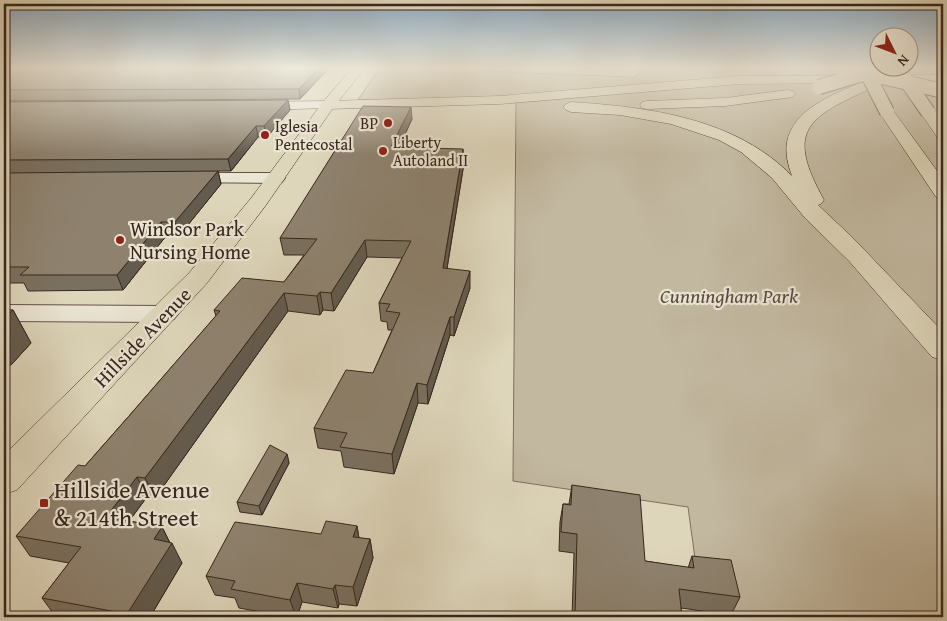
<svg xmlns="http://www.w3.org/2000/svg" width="947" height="621" font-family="'Gentium Book Plus',serif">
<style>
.green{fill:#c2b8a0;stroke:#7d705e}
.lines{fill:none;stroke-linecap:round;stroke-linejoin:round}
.street-casing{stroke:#625344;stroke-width:2}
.secondary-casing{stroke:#38271c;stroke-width:1}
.primary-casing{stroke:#38271c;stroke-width:1}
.highway-casing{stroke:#38271c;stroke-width:1}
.street{fill:#eae4d3;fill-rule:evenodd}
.secondary{fill:#eae4d3;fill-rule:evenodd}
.primary{fill:#ded6bb;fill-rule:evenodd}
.highway{fill:#ded6bb;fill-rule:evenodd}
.highway-bridge-casing{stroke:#38271c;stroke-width:16;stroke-linecap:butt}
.highway-bridge{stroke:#ded6bb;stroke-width:14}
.wall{fill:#7a705f;stroke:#38271c}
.shaded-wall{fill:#635b4e;stroke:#38271c}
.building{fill:#8e826f;stroke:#38271c}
.poi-dot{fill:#8f2418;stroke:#eae4d3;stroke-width:2}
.labels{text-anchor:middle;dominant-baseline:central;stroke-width:4.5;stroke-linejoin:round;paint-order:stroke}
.far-poi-label{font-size:16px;fill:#38271c;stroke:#eae4d3;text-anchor:start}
.poi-label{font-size:20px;fill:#38271c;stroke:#eae4d3;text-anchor:start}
.park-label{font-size:20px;font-style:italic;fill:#5a4b3d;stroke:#eae4d3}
.street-label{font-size:20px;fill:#38271c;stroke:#eae4d3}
.near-poi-label{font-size:24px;fill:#38271c;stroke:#eae4d3;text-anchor:start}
</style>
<rect width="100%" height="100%" fill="#ded6bb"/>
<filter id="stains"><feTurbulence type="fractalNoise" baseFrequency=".004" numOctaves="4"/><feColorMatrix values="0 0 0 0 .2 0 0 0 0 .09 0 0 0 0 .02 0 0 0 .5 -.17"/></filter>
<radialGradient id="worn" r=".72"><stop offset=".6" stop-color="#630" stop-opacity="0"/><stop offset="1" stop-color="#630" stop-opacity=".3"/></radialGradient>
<path class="green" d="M 380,67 L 943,67 L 943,617 L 703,617 L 688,507 L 513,481 L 516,97 L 358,100 Z"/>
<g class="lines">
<g class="street-casing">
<g id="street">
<path d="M 186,173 L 276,173 L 282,174 L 285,178 L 282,182 L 276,183 L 180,182 L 177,178 L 180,174 Z"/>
<path d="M 4,305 L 165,306 L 174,309 L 178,314 L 174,319 L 165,322 L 4,321 Z"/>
</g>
</g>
<g class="secondary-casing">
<path id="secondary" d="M 328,101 L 333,102 L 335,105 L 333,108 L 253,110 L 248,109 L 246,106 L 248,103 L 253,102 Z"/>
</g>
<g class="primary-casing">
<path id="primary" d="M 353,67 L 366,67 L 333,108 L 266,205 L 207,283 L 17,490 L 4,494 L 4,455 L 189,273 L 252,197 L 323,102 Z"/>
</g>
<g class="highway-casing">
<g id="highway">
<path d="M 487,67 L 634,69 L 640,73 L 634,77 L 493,71 Z"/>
<path d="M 943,75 L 943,83 L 870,83 L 872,86 L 870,89 C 805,118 786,132 824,200 L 821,204 L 818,205 L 853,238 L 943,332 L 943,360 L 932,357 L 849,261 L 805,218 L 772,178 L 741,152 L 719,140 L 671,124 L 620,115 L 571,112 L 566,110 L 563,107 L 566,104 L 571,102 C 649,107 735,118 792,176 C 788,165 785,154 787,142 C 793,109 833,95 859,83 L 739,84 L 500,104 L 328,109 L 323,108 L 321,105 L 323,102 L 328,101 L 500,96 L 739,76 Z"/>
<path d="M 788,90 L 793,91 L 795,94 L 793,97 L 725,106 L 647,109 L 642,108 L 640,105 L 642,102 L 647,101 L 725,98 Z"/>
<path d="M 887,107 L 892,109 L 943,179 L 943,199 L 936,197 L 879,112 L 882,109 Z"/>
<path d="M 928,107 C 942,111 943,126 943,138 L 937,137 L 920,112 L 923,109 Z"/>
</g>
</g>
<use href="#street" class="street"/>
<use href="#secondary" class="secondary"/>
<use href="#primary" class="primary"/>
<use href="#highway" class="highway"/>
<g class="highway-bridge-casing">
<g id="highway-bridge">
<path d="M 839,67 L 943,91"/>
<path d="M 864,67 L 887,112"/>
<path d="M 903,76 L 928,112"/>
<path d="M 819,87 L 866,73"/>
</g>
</g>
<use href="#highway-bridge" class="highway-bridge"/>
</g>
<g class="wall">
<path d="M 330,67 L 300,99 L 4,101 L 4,71 Z"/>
<path d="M 288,100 L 290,110 L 267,137 L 258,137 L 231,171 L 218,171 L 221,184 L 179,236 L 166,236 L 123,290 L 28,291 L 24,283 L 4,283 L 4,102 Z"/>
<path d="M 412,119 L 399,147 L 464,163 L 447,269 L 470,288 L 454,336 L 450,335 L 428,404 L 418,403 L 394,474 L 344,467 L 341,451 L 318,448 L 314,428 L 373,373 L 392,330 L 388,330 L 387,322 L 381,321 L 379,303 L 402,258 L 367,257 L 334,311 L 323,310 L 320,315 L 288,311 L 155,498 L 147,497 L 129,521 L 162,527 L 170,543 L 182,563 L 150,617 L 56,617 L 42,598 L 69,563 L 30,556 L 16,536 L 85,466 L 129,416 L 216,316 L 214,310 L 284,282 L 304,255 L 284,255 L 280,238 Z"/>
<path d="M 4,310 L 13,310 L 31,343 L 11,365 L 4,365 Z"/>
<path d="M 287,454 L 289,463 L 262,515 L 240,512 L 237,502 Z"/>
<path d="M 572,485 L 645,561 L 688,568 L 692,556 L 740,597 L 731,615 L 681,608 L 682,617 L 572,617 L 574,553 L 559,551 L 560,522 L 563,504 L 569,504 Z"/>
<path d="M 357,526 L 359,538 L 370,539 L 373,558 L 357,606 L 339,604 L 338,608 L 302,602 L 297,617 L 289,617 L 239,608 L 235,598 L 215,595 L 206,576 L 321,534 Z"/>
</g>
<g class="shaded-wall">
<path d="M 320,67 L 330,67 L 300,99 L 299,89 Z"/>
<path d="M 288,100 L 290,110 L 267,137 L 264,126 Z"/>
<path d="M 411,107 L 412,119 L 393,161 L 391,147 Z"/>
<path d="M 256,126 L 258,137 L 231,171 L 228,159 Z"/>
<path d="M 463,149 L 464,163 L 444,286 L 443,268 Z"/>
<path d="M 218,171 L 221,184 L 179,236 L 175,222 Z"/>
<path d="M 161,222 L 166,236 L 123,290 L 117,275 Z"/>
<path d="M 365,240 L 367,257 L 334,311 L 331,293 Z"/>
<path d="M 470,271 L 470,288 L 454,336 L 454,317 Z"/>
<path d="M 320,292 L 323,310 L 320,315 L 317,296 Z"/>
<path d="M 284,293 L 288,311 L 155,498 L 145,478 Z"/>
<path d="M 13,310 L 31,343 L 11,365 L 4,353 L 4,319 Z"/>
<path d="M 450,317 L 450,335 L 428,404 L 427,385 Z"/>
<path d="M 417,383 L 418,403 L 394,474 L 392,454 Z"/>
<path d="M 287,454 L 289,463 L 262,515 L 259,506 Z"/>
<path d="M 137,477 L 147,497 L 117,537 L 106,517 Z"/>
<path d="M 357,526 L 360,545 L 353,537 Z"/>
<path d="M 162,527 L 171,545 L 172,543 L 182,563 L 150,617 L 129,617 L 127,614 L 154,539 Z"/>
<path d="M 370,539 L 373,558 L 357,606 L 353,587 Z"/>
<path d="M 297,583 L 302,602 L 297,617 L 296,617 L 290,600 Z"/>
<path d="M 335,585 L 339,604 L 338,608 L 333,589 Z"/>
</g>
<g class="building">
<path d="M 11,67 L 320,67 L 299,89 L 4,90 L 4,71 Z"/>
<path d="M 288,100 L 264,126 L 256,126 L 228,159 L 4,160 L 4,102 Z"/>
<path d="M 363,106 L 411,107 L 391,147 L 463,149 L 443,268 L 470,271 L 454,317 L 450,317 L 427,385 L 417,383 L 392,454 L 340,447 L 347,433 L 314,428 L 346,370 L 373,373 L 400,313 L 386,311 L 390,304 L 379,303 L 411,241 L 365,240 L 331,293 L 320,292 L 317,296 L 284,293 L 145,478 L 137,477 L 106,517 L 162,527 L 154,539 L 172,543 L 127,614 L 42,598 L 81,547 L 16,536 L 78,465 L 85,466 L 129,416 L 220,311 L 214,310 L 242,278 L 284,282 L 317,239 L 280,238 Z"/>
<path d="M 218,171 L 175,222 L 161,222 L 117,275 L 20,275 L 29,267 L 4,267 L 4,173 Z"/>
<path d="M 4,310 L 13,310 L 4,319 Z"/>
<path d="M 270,445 L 287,454 L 259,506 L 237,502 Z"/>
<path d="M 572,485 L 640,495 L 645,561 L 694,568 L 692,556 L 731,560 L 740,597 L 679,589 L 682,617 L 575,617 L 577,534 L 561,532 L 563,504 L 571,505 Z"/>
<path d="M 326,521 L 357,526 L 353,537 L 370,539 L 353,587 L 335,585 L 333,589 L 297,583 L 290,600 L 231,589 L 235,581 L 206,576 L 235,522 L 321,534 Z"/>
</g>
<linearGradient id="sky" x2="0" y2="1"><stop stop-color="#8daac0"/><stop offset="0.44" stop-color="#f0ede0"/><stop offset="1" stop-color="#f0ede0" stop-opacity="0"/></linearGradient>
<rect width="947" height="154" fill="url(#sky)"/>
<g class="poi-dot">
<circle cx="388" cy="123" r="5"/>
<circle cx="265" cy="135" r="5"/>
<circle cx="383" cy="151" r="5"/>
<circle cx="120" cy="240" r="5"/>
<rect x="39" y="498" width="10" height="10" rx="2.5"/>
</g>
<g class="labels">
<g class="far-poi-label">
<text x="378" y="123" text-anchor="end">BP</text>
<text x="275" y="126">Iglesia<tspan x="275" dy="18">Pentecostal</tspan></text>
<text x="393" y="142">Liberty<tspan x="393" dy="18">Autoland II</tspan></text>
</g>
<g class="poi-label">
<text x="130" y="228">Windsor Park<tspan x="130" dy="23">Nursing Home</tspan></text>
</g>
<g class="park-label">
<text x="729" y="295">Cunningham Park</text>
</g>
<g class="street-label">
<text transform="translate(142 337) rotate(-46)">Hillside Avenue</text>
</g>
<g class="near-poi-label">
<text x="54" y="489">Hillside Avenue<tspan x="54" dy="28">&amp; 214th Street</tspan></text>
</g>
</g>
<rect width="947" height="621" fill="none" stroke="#ded6bb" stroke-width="20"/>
<rect x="5" y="5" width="937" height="611" fill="none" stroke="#38271c" stroke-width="2.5"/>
<rect x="10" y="10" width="927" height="601" fill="none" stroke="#38271c"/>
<g transform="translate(894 52) rotate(132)"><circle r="24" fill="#eae4d3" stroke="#a3988a"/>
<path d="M0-4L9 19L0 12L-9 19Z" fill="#8f2418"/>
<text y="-8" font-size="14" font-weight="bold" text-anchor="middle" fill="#38271c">N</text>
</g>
<rect width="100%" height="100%" filter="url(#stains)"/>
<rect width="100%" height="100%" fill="url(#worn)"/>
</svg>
